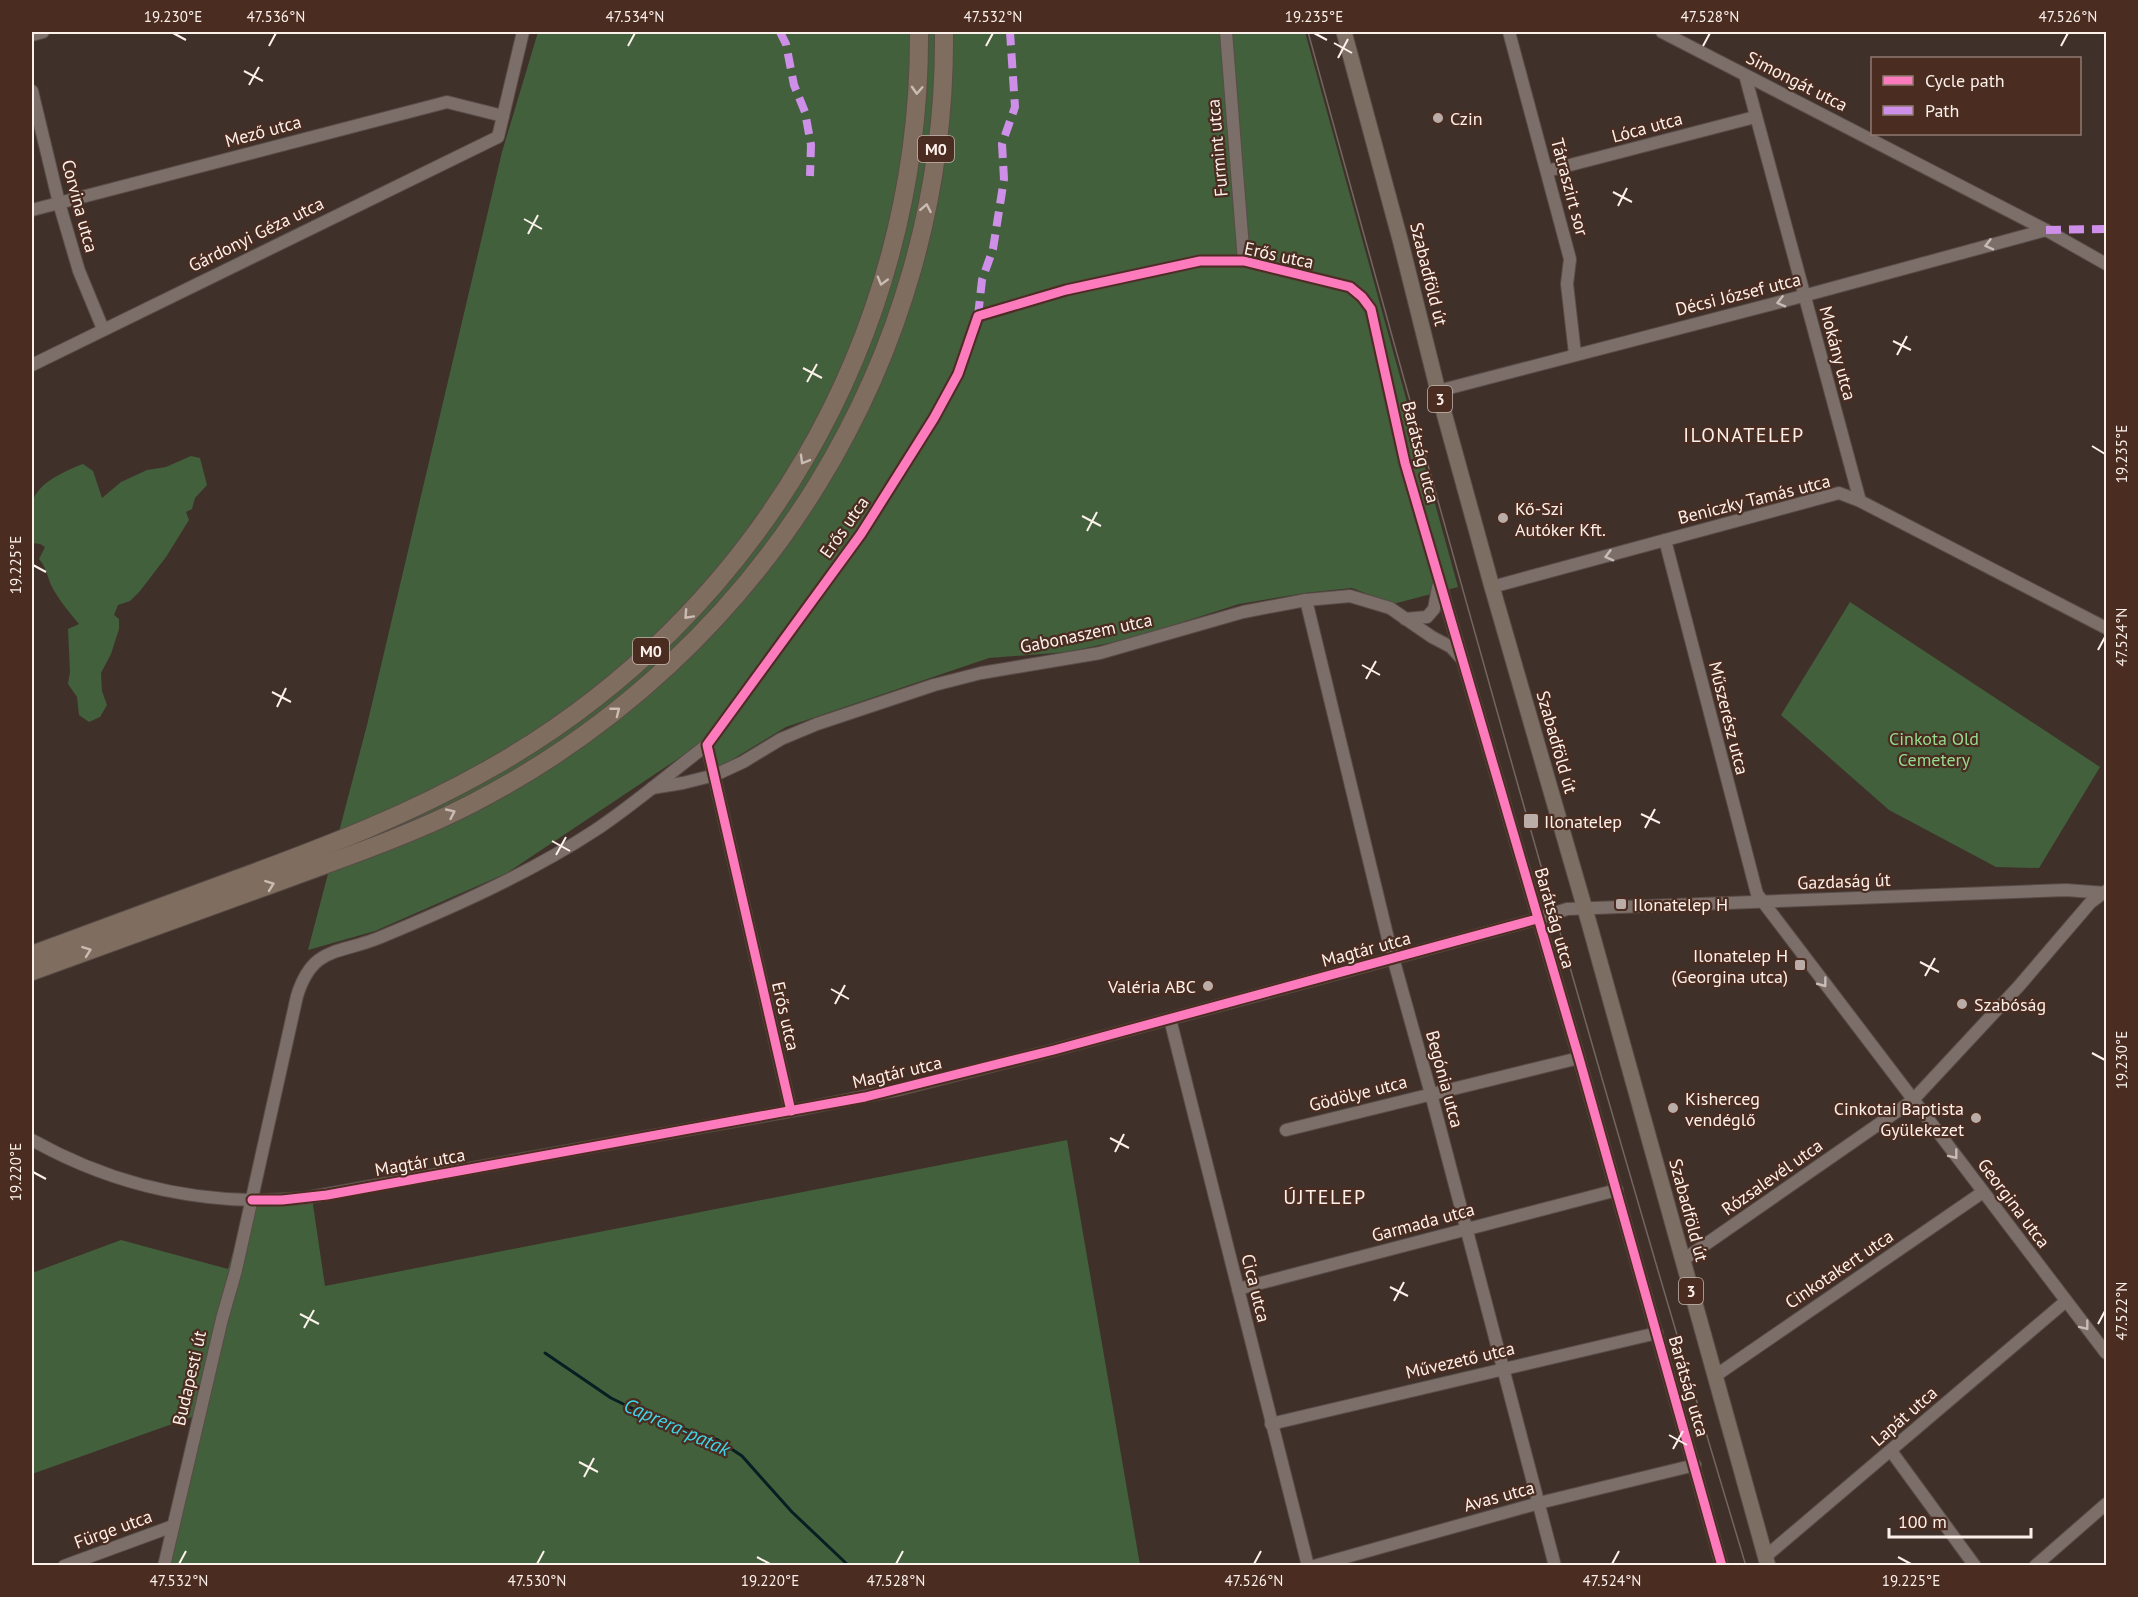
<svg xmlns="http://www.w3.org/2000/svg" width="2138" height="1597" font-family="'PT Sans',sans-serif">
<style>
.green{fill:#42603b}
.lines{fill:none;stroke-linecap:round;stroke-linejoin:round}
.stream{stroke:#061f22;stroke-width:3}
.minor-casing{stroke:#594c47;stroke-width:14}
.major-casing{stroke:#594c47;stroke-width:17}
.highway-casing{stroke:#594c47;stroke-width:20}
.minor{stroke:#7c6e69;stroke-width:12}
.major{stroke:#7d6e63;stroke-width:15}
.highway{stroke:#7f6e60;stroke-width:18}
.tram{stroke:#736661;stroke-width:1.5}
.quiet{stroke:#ce8fe9;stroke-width:8;stroke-dasharray:15 8;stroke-linecap:butt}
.cycleway-casing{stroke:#4a2c20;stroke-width:13}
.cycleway{stroke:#fd7abc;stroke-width:9}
.oneway{stroke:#cabcb3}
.oneway2{stroke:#c9bcb7}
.ticks{fill:none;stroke:#fcf0eb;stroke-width:2}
.poi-dot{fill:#baada7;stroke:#4a2c20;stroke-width:2}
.labels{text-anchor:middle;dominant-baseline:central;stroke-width:4.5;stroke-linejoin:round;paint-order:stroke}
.shield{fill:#4a2c20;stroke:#c7b5ae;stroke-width:1.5}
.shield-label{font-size:16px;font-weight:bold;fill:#fcf0eb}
.street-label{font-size:18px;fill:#fcf0eb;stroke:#4a2c20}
.poi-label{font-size:18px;fill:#fcf0eb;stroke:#4a2c20;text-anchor:start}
.park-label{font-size:18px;fill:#96da8e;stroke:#4a2c20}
.neighbourhood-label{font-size:20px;letter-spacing:1.5px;fill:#fcf0eb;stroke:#4a2c20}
.water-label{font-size:20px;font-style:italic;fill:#3fd5e7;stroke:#4a2c20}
.neatline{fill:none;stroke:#fcf0eb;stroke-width:2}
.ticks-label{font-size:15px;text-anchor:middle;fill:#fcf0eb}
</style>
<rect width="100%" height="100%" fill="#40302a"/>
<g class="green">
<path d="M 538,32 L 1305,32 L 1458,587 L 1393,604 L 1352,588 L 1305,593 L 1239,604 L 1133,638 L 1067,652 L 989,658 L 786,727 L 710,773 L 697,746 L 507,873 L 375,931 L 308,950 L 367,725 L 502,152 Z"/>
<path d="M 191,456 L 200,458 L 207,485 L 195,498 L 192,509 L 186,512 L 189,520 L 166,557 L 140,591 L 130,601 L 118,605 L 114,615 L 119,619 L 119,629 L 111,654 L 101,673 L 102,691 L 107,705 L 100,717 L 89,722 L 79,715 L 77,697 L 68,684 L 70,672 L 68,629 L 79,624 C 69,612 58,599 51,585 C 47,575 46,567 39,559 L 45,547 L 40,544 L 32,543 C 31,531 29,516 32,504 C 36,483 65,471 83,464 L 93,471 L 102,498 L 121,482 L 147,470 L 166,467 Z"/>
<path d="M 1850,602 L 2100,767 L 2039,868 L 1996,867 L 1889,810 L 1781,715 Z"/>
<path d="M 1067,1140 L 1140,1565 L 170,1565 L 203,1413 L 32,1474 L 32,1273 L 121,1240 L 228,1269 L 247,1207 L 312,1198 L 325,1286 Z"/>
</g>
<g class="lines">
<path class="stream" d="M 545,1353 L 611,1398 L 656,1420 L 718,1440 L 742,1456 L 792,1512 L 849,1566"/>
<g class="minor-casing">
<g id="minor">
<path d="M 1226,32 L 1244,261"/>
<path d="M 1509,32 L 1570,259 L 1567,284 L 1575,354"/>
<path d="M 1662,32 L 2046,230 L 2106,264"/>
<path d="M 32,35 L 43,32"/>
<path d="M 1745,75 L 1860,501"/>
<path d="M 32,91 L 59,203 L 79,271 L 103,329"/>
<path d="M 1547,171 L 1755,117"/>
<path d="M 32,210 L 447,102 L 503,116"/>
<path d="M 32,365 L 498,137 L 523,32"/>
<path d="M 1438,391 L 1803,296 L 2046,230"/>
<path d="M 1665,540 L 1757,894 L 2106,1353"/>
<path d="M 1492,587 L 1839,493 L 1860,501 L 2106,628"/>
<path d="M 1306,600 L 1390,947 L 1431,1094 L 1555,1566"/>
<path d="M 1405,619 L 1427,617 L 1434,609 L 1438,587"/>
<path d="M 652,788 L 683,783 L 715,775 L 743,762 L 781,739 L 817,724 L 934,685 L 981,673 L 1100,653 L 1243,612 L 1306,600 L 1350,596 L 1390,608 L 1432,637 L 1451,647 L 1460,657"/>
<path d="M 1170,1019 L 1308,1566"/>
<path d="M 791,1111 L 707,745 L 861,534 L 934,418 L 958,374 L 978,316 L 1066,290 L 1200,261 L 1244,261 L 1350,287 L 1362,297 L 1371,309 L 1405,463 L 1579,1058 L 1722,1566"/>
<path d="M 1286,1130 L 1579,1058"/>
<path d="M 32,1140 C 116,1187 209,1207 305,1198 L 791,1111 L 897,1090 L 1054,1050 L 1369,965 L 1537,919 L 1567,909 L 2066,890 L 2106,893"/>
<path d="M 1683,1260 L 1912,1101 L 2019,986 L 2090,903 L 2106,891"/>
<path d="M 1238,1289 L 1617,1190"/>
<path d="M 1715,1376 L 1983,1192"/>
<path d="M 1271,1424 L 1657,1333"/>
<path d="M 1891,1451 L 1975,1566"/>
<path d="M 1765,1557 L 2066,1301"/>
<path d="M 64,1566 L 173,1526"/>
<path d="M 164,1566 L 222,1319 L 236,1270 L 297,996 C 313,945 338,955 381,937 C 451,908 530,873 594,831 C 632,806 670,773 707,745"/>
<path d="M 1314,1566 L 1539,1503 L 1695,1465"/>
<path d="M 2035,1566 L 2106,1504"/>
</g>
</g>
<g class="major-casing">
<path id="major" d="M 1344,32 L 1401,243 L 1438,391 L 1492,587 L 1589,923 L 1768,1566"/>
</g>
<g class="highway-casing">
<g id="highway">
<path d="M 32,955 C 99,930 167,905 235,880 C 322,848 409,815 491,768 C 756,618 921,337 919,32"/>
<path d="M 32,971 C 114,941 197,911 280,881 C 345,857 411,835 473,803 C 761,654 947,358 944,32"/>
</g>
</g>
<use href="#minor" class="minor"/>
<use href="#major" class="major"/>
<use href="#highway" class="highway"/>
<path class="tram" d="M 1308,32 C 1449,544 1592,1056 1746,1566"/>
<g class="quiet">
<path d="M 780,32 L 786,44 L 794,85 L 805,112 L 811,145 L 810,176"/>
<path d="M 2046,230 L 2106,229"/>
<path d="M 978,316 L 982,280 L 993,249 L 1004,179 L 1002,144 L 1015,107 L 1010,32"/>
</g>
<g class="cycleway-casing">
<g id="cycleway">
<path d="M 791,1111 L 707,745 L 861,534 L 934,418 L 958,374 L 978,316 L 1066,290 L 1200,261 L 1244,261 L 1350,287 L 1362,297 L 1371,309 L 1405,463 L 1579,1058 L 1722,1566"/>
<path d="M 252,1200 L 282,1200 L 327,1195 L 865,1097 L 1054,1050 L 1537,919"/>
</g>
</g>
<use href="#cycleway" class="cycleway"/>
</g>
<defs><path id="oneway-chevron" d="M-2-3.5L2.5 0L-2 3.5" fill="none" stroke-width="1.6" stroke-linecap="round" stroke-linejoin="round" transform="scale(1.5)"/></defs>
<g class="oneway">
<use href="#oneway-chevron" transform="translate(917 90) rotate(93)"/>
<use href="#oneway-chevron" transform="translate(926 208) rotate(-79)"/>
<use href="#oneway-chevron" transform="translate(882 281) rotate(106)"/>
<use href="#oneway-chevron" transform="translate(804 460) rotate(120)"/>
<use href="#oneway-chevron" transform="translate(688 615) rotate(133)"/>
<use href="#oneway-chevron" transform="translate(616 711) rotate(-38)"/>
<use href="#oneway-chevron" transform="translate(451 813) rotate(-25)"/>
<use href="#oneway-chevron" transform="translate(270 885) rotate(-20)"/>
<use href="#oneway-chevron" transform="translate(87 951) rotate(-20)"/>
</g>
<g class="oneway2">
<use href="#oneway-chevron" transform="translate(1989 245) rotate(165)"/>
<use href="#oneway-chevron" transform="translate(1781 302) rotate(166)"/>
<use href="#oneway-chevron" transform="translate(1609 556) rotate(165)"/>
<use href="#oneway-chevron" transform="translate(1823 983) rotate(53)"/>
<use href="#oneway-chevron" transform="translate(1954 1155) rotate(52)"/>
<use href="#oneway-chevron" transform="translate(2085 1326) rotate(52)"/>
</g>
<path class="ticks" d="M 173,33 L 186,40M 1314,33 L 1327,40M 1334,43 L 1352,53M 269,46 L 276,33M 628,46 L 635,33M 986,46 L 993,33M 1703,46 L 1710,33M 2061,46 L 2068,33M 1338,58 L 1348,39M 244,71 L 263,81M 249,85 L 259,67M 1613,192 L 1632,202M 1618,206 L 1627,188M 524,219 L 542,229M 528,234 L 538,215M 1893,341 L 1911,350M 1897,355 L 1907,336M 803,368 L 822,378M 807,382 L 817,364M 2092,446 L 2105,454M 1082,516 L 1101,526M 1087,531 L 1097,512M 33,565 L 46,572M 2098,650 L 2105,637M 1362,665 L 1380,675M 1366,679 L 1376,661M 272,692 L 291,702M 277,707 L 286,688M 1641,814 L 1660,823M 1645,828 L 1655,809M 552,841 L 570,851M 556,855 L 566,837M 1920,962 L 1939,972M 1925,976 L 1935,958M 831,989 L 849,999M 835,1004 L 845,985M 2092,1053 L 2105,1060M 1110,1138 L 1129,1148M 1115,1152 L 1124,1134M 33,1172 L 46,1179M 1390,1287 L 1408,1296M 1394,1301 L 1404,1282M 300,1314 L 319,1324M 2098,1324 L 2105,1311M 304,1328 L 314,1310M 1669,1435 L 1687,1445M 1673,1449 L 1683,1431M 579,1462 L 598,1472M 584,1477 L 594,1458M 757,1557 L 770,1564M 1898,1557 L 1911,1564M 179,1564 L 186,1551M 537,1564 L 544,1551M 896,1564 L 903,1551M 1254,1564 L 1261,1551M 1612,1564 L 1619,1551"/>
<g class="poi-dot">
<circle cx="1438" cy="118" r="6"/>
<circle cx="1503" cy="518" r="6"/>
<rect x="1523" y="813" width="16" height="16" rx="3"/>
<rect x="1615" y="898" width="12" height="12" rx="3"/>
<rect x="1794" y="959" width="12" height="12" rx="3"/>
<circle cx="1208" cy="986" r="6"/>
<circle cx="1962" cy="1004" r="6"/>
<circle cx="1673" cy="1108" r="6"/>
<circle cx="1976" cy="1118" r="6"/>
</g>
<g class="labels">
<g class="shield">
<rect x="918" y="136" width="36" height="26" rx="4.5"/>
<rect x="1428" y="386" width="24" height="26" rx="4.5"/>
<rect x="633" y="638" width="36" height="26" rx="4.5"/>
<rect x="1679" y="1278" width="24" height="26" rx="4.5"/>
</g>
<g class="shield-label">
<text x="936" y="149">M0</text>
<text x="1440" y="399">3</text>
<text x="651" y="651">M0</text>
<text x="1691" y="1291">3</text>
</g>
<g class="street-label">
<text transform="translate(1797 81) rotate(27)">Simongát utca</text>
<text transform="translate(1647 127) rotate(-15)">Lóca utca</text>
<text transform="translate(263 131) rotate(-15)">Mező utca</text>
<text transform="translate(1217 148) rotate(-95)">Furmint utca</text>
<text transform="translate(1570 187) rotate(75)">Tátraszirt sor</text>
<text transform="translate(80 206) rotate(75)">Corvina utca</text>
<text transform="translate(256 234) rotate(-26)">Gárdonyi Géza utca</text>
<text transform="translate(1279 255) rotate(12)">Erős utca</text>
<text transform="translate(1429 274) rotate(76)">Szabadföld út</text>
<text transform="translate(1738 294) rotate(-14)">Décsi József utca</text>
<text transform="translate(1838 353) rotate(75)">Mokány utca</text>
<text transform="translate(1421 452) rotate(76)">Barátság utca</text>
<text transform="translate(1754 499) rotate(-14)">Beniczky Tamás utca</text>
<text transform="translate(844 527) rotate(-55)">Erős utca</text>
<text transform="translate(1086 633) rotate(-12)">Gabonaszem utca</text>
<text transform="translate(1729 718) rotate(76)">Műszerész utca</text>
<text transform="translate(1557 742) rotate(74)">Szabadföld út</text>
<text transform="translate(1844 881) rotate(-2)">Gazdaság út</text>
<text transform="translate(1555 918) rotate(74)">Barátság utca</text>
<text transform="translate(1366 949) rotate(-15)">Magtár utca</text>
<text transform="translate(786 1016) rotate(77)">Erős utca</text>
<text transform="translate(897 1072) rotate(-13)">Magtár utca</text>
<text transform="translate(1445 1079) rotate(75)">Begónia utca</text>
<text transform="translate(1358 1093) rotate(-14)">Gödölye utca</text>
<text transform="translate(420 1162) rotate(-10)">Magtár utca</text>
<text transform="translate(1772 1177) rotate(-35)">Rózsalevél utca</text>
<text transform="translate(2014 1203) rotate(53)">Georgina utca</text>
<text transform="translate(1689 1210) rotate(75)">Szabadföld út</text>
<text transform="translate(1423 1222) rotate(-15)">Garmada utca</text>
<text transform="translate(1839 1269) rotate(-34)">Cinkotakert utca</text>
<text transform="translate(1256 1288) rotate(76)">Cica utca</text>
<text transform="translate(1460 1360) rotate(-13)">Művezető utca</text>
<text transform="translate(189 1378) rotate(-77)">Budapesti út</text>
<text transform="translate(1689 1386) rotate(74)">Barátság utca</text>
<text transform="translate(1904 1416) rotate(-41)">Lapát utca</text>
<text transform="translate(1499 1496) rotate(-15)">Avas utca</text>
<text transform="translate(113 1529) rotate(-20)">Fürge utca</text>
</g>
<g class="poi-label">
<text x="1450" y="118">Czin</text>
<text x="1515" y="508">Kő-Szi<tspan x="1515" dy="21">Autóker Kft.</tspan></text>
<text x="1544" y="821">Ilonatelep</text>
<text x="1633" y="904">Ilonatelep H</text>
<text x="1788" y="955" text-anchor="end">Ilonatelep H<tspan x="1788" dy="21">(Georgina utca)</tspan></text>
<text x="1196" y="986" text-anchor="end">Valéria ABC</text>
<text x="1974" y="1004">Szabóság</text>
<text x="1685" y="1098">Kisherceg<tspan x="1685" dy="21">vendéglő</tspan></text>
<text x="1964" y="1108" text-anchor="end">Cinkotai Baptista<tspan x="1964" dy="21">Gyülekezet</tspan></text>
</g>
<g class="park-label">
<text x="1934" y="738">Cinkota Old<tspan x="1934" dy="21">Cemetery</tspan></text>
</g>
<g class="neighbourhood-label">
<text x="1744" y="435">ILONATELEP</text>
<text x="1325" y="1197">ÚJTELEP</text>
</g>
<g class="water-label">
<text transform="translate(677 1427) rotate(24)">Caprera-patak</text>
</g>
</g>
<rect width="2138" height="1597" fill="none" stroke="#4a2c20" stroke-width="66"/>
<rect x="1871" y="57" width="210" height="78" fill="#4a2c20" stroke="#917a71" stroke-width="1.5"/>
<rect x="1883" y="76" width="30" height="9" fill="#fd7abc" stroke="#917a71" stroke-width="1.5"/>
<text x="1925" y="87" font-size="18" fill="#fcf0eb">Cycle path</text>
<rect x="1883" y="106" width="30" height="9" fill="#ce8fe9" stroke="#917a71" stroke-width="1.5"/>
<text x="1925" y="117" font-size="18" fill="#fcf0eb">Path</text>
<path d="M1889 1528v9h142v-9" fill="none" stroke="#fcf0eb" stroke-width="3"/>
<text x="1898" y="1528" font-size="18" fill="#fcf0eb" stroke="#4a2c20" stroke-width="4.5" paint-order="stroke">100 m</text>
<rect x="33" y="33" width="2072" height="1531" class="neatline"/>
<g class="ticks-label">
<text x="173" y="22">19.230°E</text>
<text x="276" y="22">47.536°N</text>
<text x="635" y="22">47.534°N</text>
<text x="993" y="22">47.532°N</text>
<text x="1314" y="22">19.235°E</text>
<text x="1710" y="22">47.528°N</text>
<text x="2068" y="22">47.526°N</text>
<text transform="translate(2122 454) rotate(-90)" y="5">19.235°E</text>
<text transform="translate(16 565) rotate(-90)" y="5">19.225°E</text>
<text transform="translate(2122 637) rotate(-90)" y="5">47.524°N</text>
<text transform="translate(2122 1060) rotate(-90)" y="5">19.230°E</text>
<text transform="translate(16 1172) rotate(-90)" y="5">19.220°E</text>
<text transform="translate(2122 1311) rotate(-90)" y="5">47.522°N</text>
<text x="179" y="1586">47.532°N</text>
<text x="537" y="1586">47.530°N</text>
<text x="770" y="1586">19.220°E</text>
<text x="896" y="1586">47.528°N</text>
<text x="1254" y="1586">47.526°N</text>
<text x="1612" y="1586">47.524°N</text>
<text x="1911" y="1586">19.225°E</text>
</g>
</svg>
